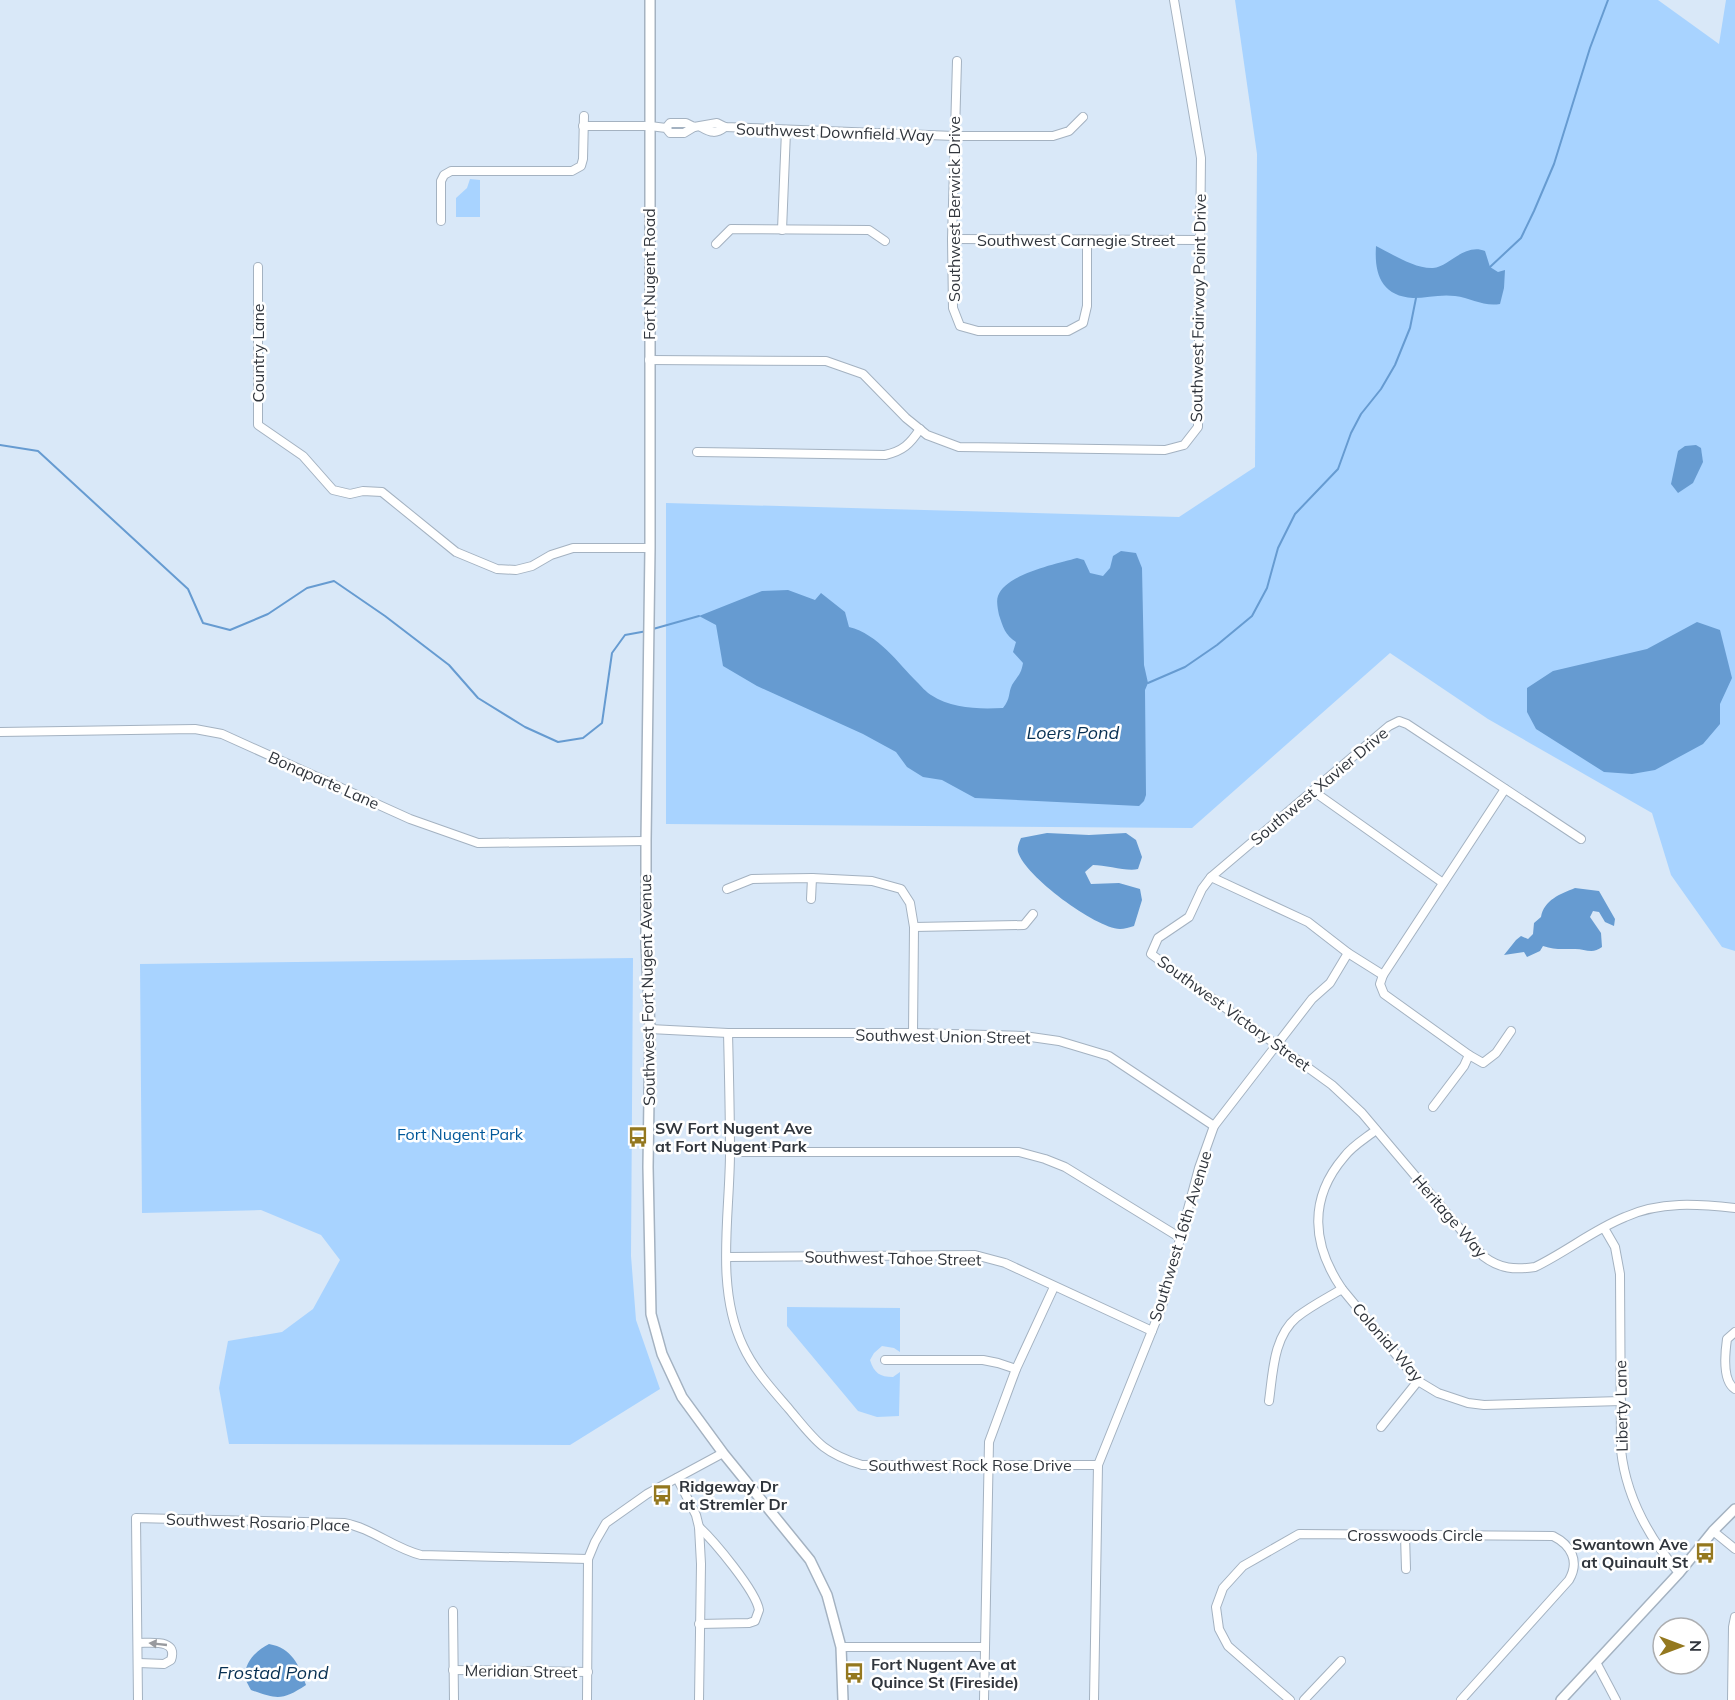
<svg xmlns="http://www.w3.org/2000/svg" width="1735" height="1700" font-family="Mulish,sans-serif">
<style>
.green{fill:#a8d3ff}
.water{fill:#669bd1}
.lines{fill:none;stroke-linecap:round;stroke-linejoin:round}
.stream{stroke:#669bd1;stroke-width:2}
.minor-casing{stroke:#a4b2c1;stroke-width:10}
.tertiary-casing{stroke:#a4b2c1;stroke-width:12}
.minor{stroke:#fff;stroke-width:8}
.tertiary{stroke:#fff;stroke-width:9}
.oneway{fill:#989a9e}
.labels{text-anchor:middle;dominant-baseline:central;stroke-width:5;stroke-linejoin:round;paint-order:stroke}
.street-label{font-size:16px;fill:#30353c;stroke:#fff}
.poi-label{font-size:16px;font-weight:bold;fill:#30353c;stroke:#fff;text-anchor:start}
.park-label{font-size:16px;fill:#00589a;stroke:#fff}
.water-label{font-size:18px;font-style:italic;fill:#073053;stroke:#fff}
</style>
<rect width="100%" height="100%" fill="#d9e8f8"/>
<g class="green">
<path d="M 1235,0 L 1658,0 L 1719,44 L 1726,0 L 1735,0 L 1735,951 L 1722,947 L 1671,875 L 1652,813 L 1488,719 L 1390,653 L 1192,828 L 666,824 L 666,503 L 1179,517 L 1255,467 L 1257,154 Z"/>
<path d="M 470,179 L 480,180 L 480,217 L 456,217 L 456,198 L 467,188 Z"/>
<path d="M 633,958 L 631,1256 L 636,1320 L 660,1389 L 570,1445 L 229,1444 L 219,1388 L 228,1341 L 282,1332 L 313,1309 L 340,1260 L 321,1235 L 261,1210 L 142,1213 L 140,964 Z"/>
<path d="M 787,1307 L 900,1308 L 900,1352 L 894,1348 L 882,1346 L 874,1353 L 870,1360 C 874,1373 880,1377 893,1377 L 900,1372 L 899,1416 L 877,1417 L 858,1411 L 787,1326 Z"/>
</g>
<g class="water">
<path d="M 1376,246 C 1392,254 1415,269 1433,268 C 1449,267 1464,243 1485,251 L 1490,267 L 1498,272 L 1505,270 L 1504,288 L 1500,304 C 1484,307 1471,298 1455,296 C 1440,294 1427,298 1413,298 C 1382,296 1374,275 1376,246 Z"/>
<path d="M 1696,445 L 1701,448 L 1703,462 L 1693,483 L 1678,493 L 1671,484 L 1678,451 L 1685,446 Z"/>
<path d="M 1121,551 L 1136,553 L 1142,568 L 1144,665 L 1148,683 L 1145,690 L 1146,795 L 1144,801 L 1139,806 L 975,798 L 942,780 L 923,777 L 907,767 L 896,752 L 863,734 L 757,686 L 723,666 L 716,625 L 699,616 L 762,591 L 788,590 L 815,600 L 821,593 L 845,612 L 849,627 C 878,634 898,663 917,682 C 921,686 926,692 931,695 C 952,709 979,709 1003,708 C 1011,698 1008,693 1012,685 C 1018,675 1021,675 1023,663 L 1013,652 L 1016,642 C 1005,635 1003,627 999,615 C 998,610 996,601 998,596 C 1006,574 1056,564 1077,558 L 1084,560 L 1090,573 L 1103,576 L 1110,568 L 1113,556 Z"/>
<path d="M 1697,622 L 1720,630 L 1732,678 L 1720,704 L 1720,724 L 1703,744 L 1655,770 L 1632,774 L 1604,772 L 1536,729 L 1527,712 L 1527,688 L 1553,671 L 1647,649 Z"/>
<path d="M 1047,833 L 1089,835 L 1126,833 L 1136,840 L 1142,857 L 1138,869 C 1128,872 1106,865 1093,865 L 1085,872 L 1091,884 L 1119,883 L 1140,889 L 1142,900 L 1134,926 C 1130,927 1124,929 1120,929 C 1095,928 1025,876 1018,852 C 1017,847 1019,843 1021,838 Z"/>
<path d="M 1575,888 L 1599,891 L 1615,919 L 1614,926 L 1605,922 L 1599,912 L 1593,911 L 1590,917 L 1601,933 L 1602,947 C 1592,955 1584,948 1573,949 C 1562,949 1554,950 1543,946 L 1540,951 L 1527,957 L 1524,952 L 1504,955 L 1516,940 L 1521,936 L 1528,939 L 1533,934 L 1534,923 L 1541,917 C 1544,900 1560,894 1575,888 Z"/>
<path d="M 269,1644 C 292,1648 299,1665 306,1685 C 283,1700 278,1700 251,1690 C 249,1686 245,1680 245,1676 C 245,1661 257,1650 269,1644 Z"/>
</g>
<g class="lines">
<g class="stream">
<path d="M 1490,267 L 1521,238 L 1534,211 L 1554,164 L 1590,48 L 1608,0"/>
<path d="M 0,445 L 38,451 L 188,589 L 203,623 L 230,630 L 268,614 L 307,588 L 334,581 L 385,616 L 449,665 L 478,698 L 525,727 L 558,742 L 583,738 L 602,723 L 612,653 L 625,635 L 647,631"/>
<path d="M 653,629 L 699,616"/>
<path d="M 1148,683 L 1185,667 L 1217,645 L 1252,616 L 1267,588 L 1278,548 L 1295,514 L 1338,469 L 1351,433 L 1361,414 L 1381,389 L 1395,365 L 1410,328 L 1416,298"/>
</g>
<g class="minor-casing">
<g id="minor">
<path d="M 957,61 L 952,239 L 953,308 L 960,326 L 978,331 L 1068,331 L 1083,323 L 1087,306 L 1087,240"/>
<path d="M 583,126 L 650,126 L 666,128 L 670,133 L 684,133 L 694,127"/>
<path d="M 701,127 C 711,133 716,134 725,127"/>
<path d="M 666,128 L 670,123 L 686,123 L 694,127 L 717,123 L 725,127 L 954,136 L 1053,136 L 1069,131 L 1083,117"/>
<path d="M 441,221 L 441,181 L 444,175 L 451,171 L 572,171 L 581,166 L 583,159 L 584,116"/>
<path d="M 782,230 L 786,131"/>
<path d="M 952,239 L 1201,240"/>
<path d="M 716,244 L 731,229 L 869,230 L 885,241"/>
<path d="M 258,267 L 258,425 L 303,456 L 333,490 L 350,494 L 363,491 L 382,492 L 456,552 L 497,569 L 516,570 L 532,566 L 551,555 L 573,548 L 650,548"/>
<path d="M 649,360 L 826,361 L 863,374 L 906,418 L 927,435 L 959,447 L 1165,450 L 1184,445 L 1198,427 L 1201,158 L 1174,0"/>
<path d="M 697,452 L 885,455 C 903,451 910,444 920,429"/>
<path d="M 0,732 L 195,729 L 222,734 L 410,819 L 478,843 L 646,841"/>
<path d="M 1313,791 L 1443,883"/>
<path d="M 1211,877 L 1389,726 L 1399,721 L 1407,724 L 1581,839"/>
<path d="M 727,889 L 752,879 L 812,878 L 872,881 L 901,889 L 910,903 L 914,927 L 913,1033"/>
<path d="M 811,899 L 812,878"/>
<path d="M 914,927 L 1024,925 L 1033,914"/>
<path d="M 1383,975 L 1348,953 L 1308,922 L 1211,877 L 1202,889 L 1189,917 L 1158,938 L 1151,954 L 1332,1085 L 1362,1113 L 1483,1256 C 1500,1269 1515,1270 1535,1267 C 1566,1252 1593,1230 1625,1217 C 1660,1201 1698,1204 1735,1208"/>
<path d="M 650,1029 L 728,1033 L 913,1033 L 1024,1036 L 1059,1041 L 1109,1056 L 1214,1126"/>
<path d="M 728,1033 C 729,1073 730,1113 730,1152 C 730,1215 715,1287 743,1346 C 754,1370 772,1389 789,1409 C 815,1440 822,1453 862,1465 L 1098,1465"/>
<path d="M 1469,1055 L 1483,1063 L 1496,1053 L 1511,1031"/>
<path d="M 1433,1107 L 1464,1066 L 1469,1055 L 1384,994 L 1380,984 L 1383,975 L 1505,789"/>
<path d="M 1376,1130 C 1366,1138 1352,1146 1344,1157 C 1308,1199 1312,1245 1342,1289 L 1418,1381 L 1438,1393 L 1468,1403 L 1484,1405 L 1621,1401"/>
<path d="M 730,1152 L 1019,1152 L 1045,1159 L 1065,1167 L 1179,1237"/>
<path d="M 1604,1228 L 1615,1247 L 1620,1274 L 1621,1450 C 1626,1496 1649,1538 1679,1573"/>
<path d="M 727,1257 L 975,1255 L 1005,1263 L 1152,1331"/>
<path d="M 1735,1332 L 1727,1339 C 1725,1353 1722,1381 1735,1389"/>
<path d="M 885,1360 L 983,1360 L 998,1363 L 1016,1369"/>
<path d="M 1269,1401 C 1273,1373 1273,1337 1297,1317 C 1311,1306 1327,1298 1342,1289"/>
<path d="M 1381,1427 L 1418,1381"/>
<path d="M 677,1478 L 696,1515 L 699,1527 L 701,1564 L 699,1700"/>
<path d="M 699,1527 C 714,1541 756,1591 759,1610 L 755,1621 L 749,1623 L 699,1624"/>
<path d="M 1713,1531 L 1735,1549"/>
<path d="M 1405,1535 L 1406,1569"/>
<path d="M 453,1611 L 454,1700"/>
<path d="M 139,1643 C 152,1643 178,1639 171,1660 L 164,1664 L 139,1663"/>
<path d="M 841,1647 L 985,1647"/>
<path d="M 1597,1664 L 1616,1700"/>
<path d="M 453,1670 L 588,1672"/>
<path d="M 138,1700 L 136,1518 L 344,1523 C 372,1528 393,1548 421,1555 L 588,1559"/>
<path d="M 587,1700 L 588,1559 L 595,1542 L 606,1523 L 647,1494 L 723,1453"/>
<path d="M 984,1700 L 989,1442 L 1016,1369 L 1054,1287"/>
<path d="M 1094,1700 L 1098,1465 L 1162,1306 L 1199,1168 L 1214,1126 L 1312,999 L 1330,983 L 1348,953"/>
<path d="M 1290,1700 L 1228,1646 L 1219,1629 L 1216,1607 L 1223,1588 L 1243,1566 L 1299,1534 L 1553,1536 C 1571,1545 1580,1561 1569,1580 L 1461,1700"/>
<path d="M 1304,1700 L 1341,1661"/>
<path d="M 1732,1700 L 1733,1627 L 1735,1617"/>
</g>
</g>
<g class="tertiary-casing">
<g id="tertiary">
<path d="M 650,0 L 650,548 L 646,841 L 646,944 L 650,1029 L 648,1167 L 651,1314 L 662,1354 L 682,1397 L 723,1453 L 810,1560 L 827,1595 L 841,1647 L 843,1700"/>
<path d="M 1561,1700 L 1679,1573 L 1713,1531 L 1735,1509"/>
</g>
</g>
<use href="#minor" class="minor"/>
<use href="#tertiary" class="tertiary"/>
</g>
<defs><path id="oneway-solid" d="M-6-.8H1V-3.2L6.5 0L1 3.2V.8H-6Z" transform="scale(1.5)"/></defs>
<use class="oneway" href="#oneway-solid" transform="translate(158 1644) rotate(-174)"/>
<defs>
<g id="bus-bare" transform="scale(1.62)"><path d="M-5-6H5V4H4V6H2V4H-2V6H-4V4H-5ZM-3.5-4V0h7V-4ZM-3.5 1.2v1.5H-2V1.2ZM2 1.2v1.5H3.5V1.2Z" fill="#94781f" stroke="#fff" stroke-width="2.5" paint-order="stroke"/></g>
</defs>
<g fill-rule="evenodd">
<use href="#bus-bare" x="638" y="1137"/>
<use href="#bus-bare" x="662" y="1495"/>
<use href="#bus-bare" x="1705" y="1553"/>
<use href="#bus-bare" x="854" y="1673"/>
</g>
<g class="labels">
<g class="street-label">
<text transform="translate(835 132) rotate(2)">Southwest Downfield Way</text>
<text transform="translate(954 209) rotate(-90)">Southwest Berwick Drive</text>
<text x="1076" y="240">Southwest Carnegie Street</text>
<text transform="translate(649 274) rotate(-90)">Fort Nugent Road</text>
<text transform="translate(1198 308) rotate(-89)">Southwest Fairway Point Drive</text>
<text transform="translate(258 353) rotate(-90)">Country Lane</text>
<text transform="translate(324 780) rotate(24)">Bonaparte Lane</text>
<text transform="translate(1319 786) rotate(-40)">Southwest Xavier Drive</text>
<text transform="translate(647 990) rotate(-91)">Southwest Fort Nugent Avenue</text>
<text transform="translate(1234 1013) rotate(36)">Southwest Victory Street</text>
<text transform="translate(943 1036) rotate(1)">Southwest Union Street</text>
<text transform="translate(1450 1216) rotate(49)">Heritage Way</text>
<text transform="translate(1180 1236) rotate(-73)">Southwest 16th Avenue</text>
<text transform="translate(893 1258) rotate(1)">Southwest Tahoe Street</text>
<text transform="translate(1388 1342) rotate(49)">Colonial Way</text>
<text transform="translate(1621 1406) rotate(-91)">Liberty Lane</text>
<text x="970" y="1465">Southwest Rock Rose Drive</text>
<text transform="translate(258 1522) rotate(2)">Southwest Rosario Place</text>
<text x="1415" y="1535">Crosswoods Circle</text>
<text transform="translate(521 1671) rotate(1)">Meridian Street</text>
</g>
<g class="poi-label">
<text x="655" y="1128">SW Fort Nugent Ave<tspan x="655" dy="18">at Fort Nugent Park</tspan></text>
<text x="679" y="1486">Ridgeway Dr<tspan x="679" dy="18">at Stremler Dr</tspan></text>
<text x="1688" y="1544" text-anchor="end">Swantown Ave<tspan x="1688" dy="18">at Quinault St</tspan></text>
<text x="871" y="1664">Fort Nugent Ave at<tspan x="871" dy="18">Quince St (Fireside)</tspan></text>
</g>
<g class="park-label">
<text x="460" y="1134">Fort Nugent Park</text>
</g>
<g class="water-label">
<text x="1073" y="732">Loers Pond</text>
<text x="273" y="1672">Frostad Pond</text>
</g>
</g>
<g transform="translate(1681 1646) rotate(90)"><circle r="28" fill="#ffffff" stroke="#acaeb1" stroke-width="1.5"/>
<path d="M0-4.5L10 22L0 15L-10 22Z" fill="#94781f"/>
<text y="-9" font-size="16" font-weight="bold" text-anchor="middle" fill="#30353c">N</text>
</g>
</svg>
